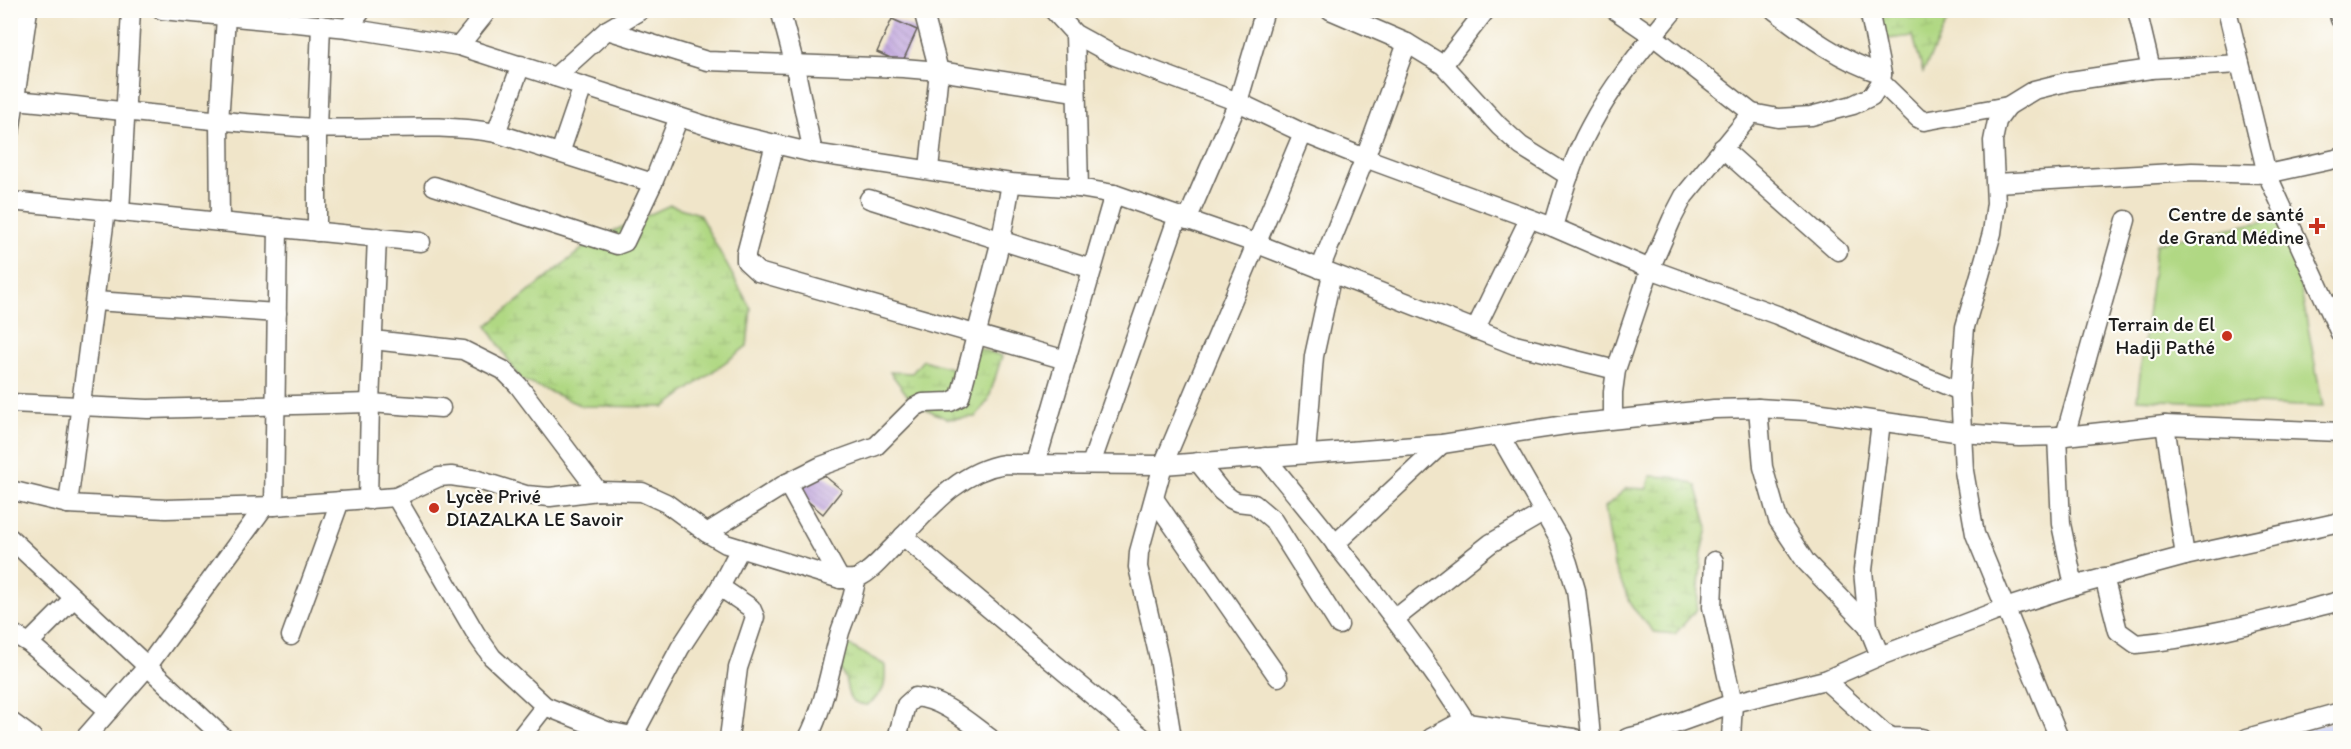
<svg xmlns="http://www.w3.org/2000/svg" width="2351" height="749" font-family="Itim,sans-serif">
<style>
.built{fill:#d3d9f9}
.wetland{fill:url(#wetland-marsh);stroke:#667a50;stroke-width:1.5}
.pitch{fill:#b0d883;stroke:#667a50;stroke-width:1.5}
.building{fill:url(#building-back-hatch)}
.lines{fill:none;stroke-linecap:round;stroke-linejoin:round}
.minor-casing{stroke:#666259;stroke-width:21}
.minor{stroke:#fff;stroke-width:18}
.poi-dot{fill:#c8321e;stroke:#fdfcf7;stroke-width:2}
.labels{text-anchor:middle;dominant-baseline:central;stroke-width:4.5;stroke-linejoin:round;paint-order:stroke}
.poi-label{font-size:20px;fill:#1c1c1c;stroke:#fdfcf7;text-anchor:end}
</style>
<defs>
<pattern id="wetland-marsh" width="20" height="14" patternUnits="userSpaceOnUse" patternTransform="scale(1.5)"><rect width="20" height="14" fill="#b0d883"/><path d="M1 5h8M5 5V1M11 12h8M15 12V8" fill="none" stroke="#97b971"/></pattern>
<pattern id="building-back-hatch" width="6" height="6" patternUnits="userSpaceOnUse" patternTransform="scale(1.5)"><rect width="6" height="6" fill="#bb9fdc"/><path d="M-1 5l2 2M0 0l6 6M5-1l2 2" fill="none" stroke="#a088bc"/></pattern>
</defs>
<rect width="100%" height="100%" fill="#fdfcf7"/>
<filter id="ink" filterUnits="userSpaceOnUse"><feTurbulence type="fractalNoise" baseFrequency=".0167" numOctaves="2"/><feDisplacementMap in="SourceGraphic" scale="12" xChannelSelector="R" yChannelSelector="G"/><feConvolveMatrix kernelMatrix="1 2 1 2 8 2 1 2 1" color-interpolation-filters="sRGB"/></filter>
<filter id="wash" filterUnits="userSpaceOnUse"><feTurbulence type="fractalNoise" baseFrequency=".008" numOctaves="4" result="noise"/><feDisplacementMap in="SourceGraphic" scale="24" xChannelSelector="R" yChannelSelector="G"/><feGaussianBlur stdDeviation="1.35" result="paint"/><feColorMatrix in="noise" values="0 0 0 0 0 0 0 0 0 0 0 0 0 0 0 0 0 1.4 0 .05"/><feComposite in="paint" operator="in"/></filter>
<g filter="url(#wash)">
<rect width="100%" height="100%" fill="#f0e5c9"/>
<path class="built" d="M 2340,720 L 2340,738 L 2275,738 Z"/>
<g class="wetland">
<path d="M 1861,11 L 1952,11 L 1923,72 L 1913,36 L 1879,40 Z"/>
<path d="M 670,205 L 699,214 L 751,309 L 747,346 L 665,407 L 582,406 L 520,379 L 487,326 L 592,241 Z"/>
<path d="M 965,344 L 1002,356 L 988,401 L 975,417 L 947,419 L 913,403 L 890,372 L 912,373 L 923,360 L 954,369 Z"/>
<path d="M 1650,476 L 1673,477 L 1696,485 L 1708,528 L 1702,552 L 1697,609 L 1675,634 L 1654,632 L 1632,607 L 1614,566 L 1605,507 L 1627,488 L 1647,489 Z"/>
<path d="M 839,640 L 885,665 C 886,687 885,692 867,705 C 846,703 849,694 845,678 C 843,673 839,669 838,665 C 835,658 838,647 839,640 Z"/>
</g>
<path class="pitch" d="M 2280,218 L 2298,274 L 2323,407 L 2137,399 L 2156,243 Z"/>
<g id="blocks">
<g class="building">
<path d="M 892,19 L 917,30 L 902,63 L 877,52 Z"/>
<path d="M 816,469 L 842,490 L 823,514 L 797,492 Z"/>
</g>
</g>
</g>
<g filter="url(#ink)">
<use href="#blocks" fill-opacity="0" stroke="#666259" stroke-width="1.5"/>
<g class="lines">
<g class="minor-casing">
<g id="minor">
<path d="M 162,10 L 348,28 L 459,46 L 729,133 L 813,153 L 1011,183 L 1079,188 L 1114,194 L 1255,243 L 1515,345 L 1616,370"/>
<path d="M 780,10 L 794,62 L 813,153"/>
<path d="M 923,10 L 939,71 L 929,169"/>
<path d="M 1053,10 L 1075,34 L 1115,56 L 1238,102 L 1303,133 L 1365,158 L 1553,227 L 1650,269 L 1777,315 L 1960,391"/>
<path d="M 1330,10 L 1407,43 L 1443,65 L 1499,126 L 1521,146 L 1569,176"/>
<path d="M 1615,10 L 1653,36 L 1752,113 L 1778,118 L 1811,116 L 1853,105 L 1872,96 L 1881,82 L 1882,74 L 1869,10"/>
<path d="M 1774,10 C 1807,36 1842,61 1882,74"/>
<path d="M 2137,10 L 2151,69"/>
<path d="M 2227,10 L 2267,174 L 2340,333"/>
<path d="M 2338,10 L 2340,19"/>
<path d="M 348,28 L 362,10"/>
<path d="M 607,30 L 707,61 L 903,68 L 939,71 L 1075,92"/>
<path d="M 1075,34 L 1079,188"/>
<path d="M 459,46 L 488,10"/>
<path d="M 1443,65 L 1486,10"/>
<path d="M 555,77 L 607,30 L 641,10"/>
<path d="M 1881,82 L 1918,118 L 1924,121 L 2008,106 L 2034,90 L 2070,81 L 2151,69 L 2240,64"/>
<path d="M 17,100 C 116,110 214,122 314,128 C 375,131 436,122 496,133 L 653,183"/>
<path d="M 2008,106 L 1997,121 L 1993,141 L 1996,203 L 1992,233 L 1965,327 L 1960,391 L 1964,471 L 1975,534 L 2059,738"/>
<path d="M 10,133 L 28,10"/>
<path d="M 496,133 L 521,65"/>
<path d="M 775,144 L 746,254 L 746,261 L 758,272 L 1066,360"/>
<path d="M 1722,148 L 1838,251"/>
<path d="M 560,153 L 583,86"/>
<path d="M 1996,183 L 2192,172 L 2267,174 L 2340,158"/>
<path d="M 434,186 L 617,245 L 625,242 L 653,183 L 679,117"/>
<path d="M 869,199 L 1092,269"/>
<path d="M 10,201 L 421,242"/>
<path d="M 120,212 L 131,10"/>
<path d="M 1187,220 L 1238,102 L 1265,10"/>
<path d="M 220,222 L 219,122 L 226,17"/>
<path d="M 1553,227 C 1563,193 1573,158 1590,127 C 1612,85 1644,47 1674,10"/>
<path d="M 317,232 L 317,128 L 321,25"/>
<path d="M 1320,269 L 1365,158 L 1407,43"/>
<path d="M 95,301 L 277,313"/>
<path d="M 1475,330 L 1529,219"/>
<path d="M 373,340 L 463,350 L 503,370 L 518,385 L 598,491"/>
<path d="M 10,403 L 148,409 L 370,403 L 441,408"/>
<path d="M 1758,408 L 1763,467 L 1778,520 L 1806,562 L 1868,626"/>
<path d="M 1613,419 L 1613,392 L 1616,370 L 1650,269 L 1672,219 L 1684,196 L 1698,179 L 1752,113"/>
<path d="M 2165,425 L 2185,556"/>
<path d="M 1500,436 L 1559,539 L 1568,563 L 1576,590 L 1583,647 L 1591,738"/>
<path d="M 2057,436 L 2061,524 L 2074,586"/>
<path d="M 2065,436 L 2126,220"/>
<path d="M 1306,453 L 1314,356 L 1332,274"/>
<path d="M 1265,457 C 1336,544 1406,628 1467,723"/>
<path d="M 1198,462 L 1221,491 L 1231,499 L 1237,502 L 1254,504 L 1273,520 L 1339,625"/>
<path d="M 1036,463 L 1114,194"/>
<path d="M 1091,464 L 1178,216"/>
<path d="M 787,483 L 840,579"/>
<path d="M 10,490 L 68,504 L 166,509 L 274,506 L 396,497 L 439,477 L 451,476 L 478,480 L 526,495 L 550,497 L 598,491 L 642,492 L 666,503 L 707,533 L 726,544 L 840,579 C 846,579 853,580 858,578 C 872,571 882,558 893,547 C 925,514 957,471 1005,464 L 1163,465 L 1442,444 L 1572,424 L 1714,409 L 1758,408 L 1808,411 L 1962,433 L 2019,437 L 2065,436 L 2165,425 L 2340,432"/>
<path d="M 396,497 L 476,634 L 492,657 L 545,706 L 607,731 L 642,738"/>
<path d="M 368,500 L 370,403 L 377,237"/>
<path d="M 1155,500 L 1278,677"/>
<path d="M 68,504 L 106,210"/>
<path d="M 274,506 L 278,227"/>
<path d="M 707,533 L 787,483 L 821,466 L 876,446 L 915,407 L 923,403 L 950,402 L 960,397 L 1001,240 L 1011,183"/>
<path d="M 903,536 L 1143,738"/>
<path d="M 10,538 L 224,738"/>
<path d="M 1335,544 L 1442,444"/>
<path d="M 1714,561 L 1712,607 L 1733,703 L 1731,738"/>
<path d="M 2104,577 L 2118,631 L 2136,644 C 2205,638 2274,618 2340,601"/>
<path d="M 720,587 L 751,608 L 755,617 L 738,668 L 729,738"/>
<path d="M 1396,618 L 1491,543 L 1543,513"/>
<path d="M 10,632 L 29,643 L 109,711"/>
<path d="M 291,636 L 340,501"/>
<path d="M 29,643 L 74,598"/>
<path d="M 1880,656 L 1868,626 L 1863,570 L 1881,422"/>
<path d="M 1825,680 L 1884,733 L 1892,737 L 1922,738"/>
<path d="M 10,721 L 33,738"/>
<path d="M 85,738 L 147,667 L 264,507"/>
<path d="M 520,738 L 545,706"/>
<path d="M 632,738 L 680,648 L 720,587 L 740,549"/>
<path d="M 808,738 C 825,705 830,668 840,632 C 846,614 854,599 856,579"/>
<path d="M 897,738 L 906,705 L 915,697 C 943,699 969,723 990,738"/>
<path d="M 1172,738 L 1159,658 L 1138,567 L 1139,552 L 1163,465 L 1303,133"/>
<path d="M 1431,738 L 1455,725 L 1467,723 L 1574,738"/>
<path d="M 1627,738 L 1655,731 L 1733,703 L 1825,680 L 1880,656 L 2005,608 L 2074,586 L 2185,556 L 2340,522"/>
<path d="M 2247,738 L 2340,712"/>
</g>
</g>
<use href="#minor" class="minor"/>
</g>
</g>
<g class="poi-dot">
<path d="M2314 217h6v6h6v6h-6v6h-6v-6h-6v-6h6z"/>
<circle cx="2227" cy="336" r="6"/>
<circle cx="434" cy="508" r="6"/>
</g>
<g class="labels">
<g class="poi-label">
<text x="2304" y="214">Centre de santé<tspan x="2304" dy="23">de Grand Médine</tspan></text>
<text x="2215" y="324">Terrain de El<tspan x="2215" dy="23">Hadji Pathé</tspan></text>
<text x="446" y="496" text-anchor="start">Lycèe Privé<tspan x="446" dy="23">DIAZALKA LE Savoir</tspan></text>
</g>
</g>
<rect width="2351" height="749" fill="none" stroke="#fdfcf7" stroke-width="36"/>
</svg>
